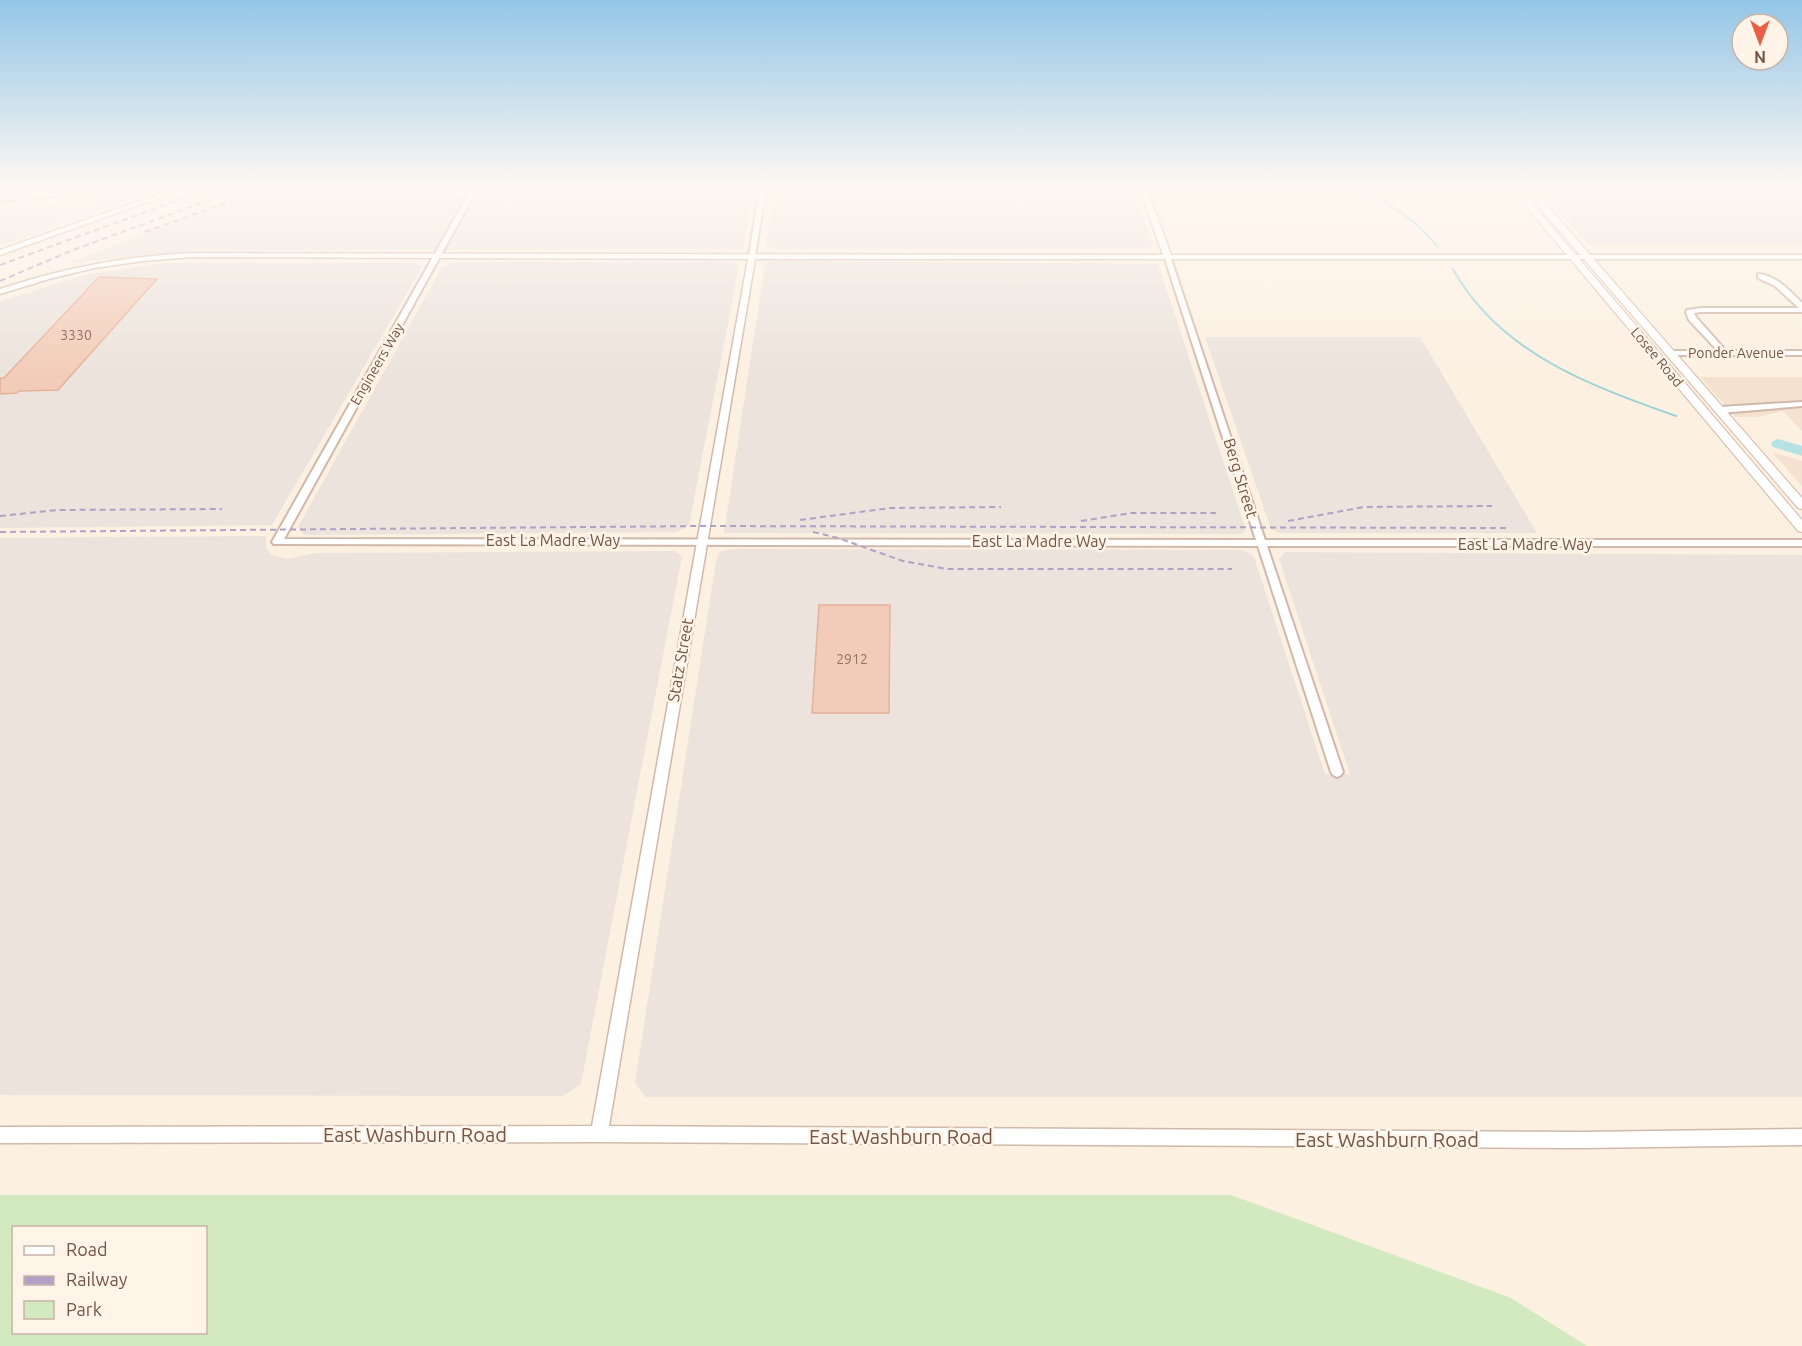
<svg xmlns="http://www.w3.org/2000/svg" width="1802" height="1346" font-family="Ubuntu,sans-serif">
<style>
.residential{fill:#f4e1cf}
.industrial{fill:#ebe3dc}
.green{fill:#d3eac0;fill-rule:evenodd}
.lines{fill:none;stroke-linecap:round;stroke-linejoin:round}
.stream{stroke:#9cd2d8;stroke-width:2}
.river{fill:#b6e2e6;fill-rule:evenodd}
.building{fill:#f2ccb8;stroke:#e5b199;stroke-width:1.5}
.minor-casing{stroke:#d0b9ab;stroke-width:4}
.tertiary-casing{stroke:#d0b9ab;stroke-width:3}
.secondary-casing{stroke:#d3b8a8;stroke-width:2}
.minor{fill:#fff;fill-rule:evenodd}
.tertiary{fill:#fff;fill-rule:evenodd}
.secondary{fill:#fff;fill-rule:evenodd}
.rail{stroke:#b2a0c5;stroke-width:2;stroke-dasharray:6 4;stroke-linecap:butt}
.labels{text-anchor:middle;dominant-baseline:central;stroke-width:5;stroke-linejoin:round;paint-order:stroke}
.number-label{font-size:14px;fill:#947364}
.far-street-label{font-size:14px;fill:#745548;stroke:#fff4e7}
.street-label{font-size:16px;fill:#745548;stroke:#fff4e7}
.near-street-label{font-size:20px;fill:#745548;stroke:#fff4e7}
</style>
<rect width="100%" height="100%" fill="#fcf0e1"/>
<g class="residential">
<path d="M 1700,377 L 1802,377 L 1802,431 L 1783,411 L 1758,417 L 1735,417 Z"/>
<path d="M 1772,452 L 1802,461 L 1802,486 Z"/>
</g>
<g class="industrial">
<path d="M 270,186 L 753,186 L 744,249 L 197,250 L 69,263 Z"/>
<path d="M 775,186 L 1132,186 L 1153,246 L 1147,249 L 773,249 L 766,244 Z"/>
<path d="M 1535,186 L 1802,186 L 1802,245 L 1589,245 Z"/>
<path d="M 141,196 L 0,246 L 0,209 Z"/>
<path d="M 771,261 L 1158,264 L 1246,530 L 1242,534 L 724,533 L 765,264 Z"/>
<path d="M 453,262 L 733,262 L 739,266 L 689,525 L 677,532 L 304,535 L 298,527 L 442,267 Z"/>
<path d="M 165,263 L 416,263 L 422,267 L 272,525 L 0,528 L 0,301 L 89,274 Z"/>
<path d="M 1205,337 L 1420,337 L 1537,533 L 1279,533 L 1271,529 Z"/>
<path d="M 266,536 L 266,548 L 272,555 L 287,559 L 315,553 L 674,551 L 682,556 L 581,1084 L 563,1096 L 0,1095 L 0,538 Z"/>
<path d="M 731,549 L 1239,550 L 1249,553 L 1254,557 L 1325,774 L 1350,774 L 1279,559 L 1285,552 L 1802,555 L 1802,1097 L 646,1097 L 635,1083 L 716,561 L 720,552 Z"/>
</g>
<path class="green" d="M 0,1195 L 1231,1195 L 1511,1298 L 1587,1346 L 0,1346 ZM 14,1228 L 206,1228 L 206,1332 L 14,1332 Z"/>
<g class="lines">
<g class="stream">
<path d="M 1347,186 C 1383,198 1413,216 1437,246"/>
<path d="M 1453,269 C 1499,353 1591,386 1676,416"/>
</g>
<path class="river" d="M 1778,439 L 1802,446 L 1802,456 L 1773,447 L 1771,444 L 1773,441 Z"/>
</g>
<g class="building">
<path d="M 99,277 L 157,279 L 58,390 L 19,391 L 17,393 L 0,394 L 0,378 L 4,378 Z"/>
<path d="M 819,605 L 890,605 L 889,713 L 812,713 Z"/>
</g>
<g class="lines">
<g class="minor-casing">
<g id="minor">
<path d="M 473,186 L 479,186 L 284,539 L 1256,540 L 1164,256 L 1167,254 L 1170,256 L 1265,540 L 1802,540 L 1802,546 L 1267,546 L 1343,772 L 1341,775 L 1337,777 L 1333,775 L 1331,772 L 1258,546 L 274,544 L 272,542 Z"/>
<path d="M 760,186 L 766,186 L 755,256 L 752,258 L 749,256 Z"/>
<path d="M 1758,274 C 1776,275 1790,291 1802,303 L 1802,312 L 1701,312 L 1694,313 L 1696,317 L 1726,351 L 1802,351 L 1802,355 L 1668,355 L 1668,351 L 1718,351 L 1689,320 L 1686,312 L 1687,310 L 1701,308 L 1799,308 L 1775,286 L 1758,278 Z"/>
<path d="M 1802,402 L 1802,406 L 1720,413 L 1716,410 L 1720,407 Z"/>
</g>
</g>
<g class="tertiary-casing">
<g id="tertiary">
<path d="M 182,186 L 192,186 L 0,255 L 0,250 Z"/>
<path d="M 1139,186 L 1146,186 L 1171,255 L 1802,255 L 1802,259 L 755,259 L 609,1126 L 1583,1132 L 1802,1129 L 1802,1145 L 1583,1148 L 599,1142 L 0,1143 L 0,1127 L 592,1126 L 748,259 L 192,257 L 143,261 L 94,268 L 49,279 L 0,294 L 0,289 C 63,268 126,256 192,253 L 1163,255 Z"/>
</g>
</g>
<g class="secondary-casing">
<g id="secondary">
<path d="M 1509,186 L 1517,186 L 1802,520 L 1802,532 L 1798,531 Z"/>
<path d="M 1539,203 L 1545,203 L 1802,498 L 1802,509 L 1798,508 L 1539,207 Z"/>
</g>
</g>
<use href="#minor" class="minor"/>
<use href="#tertiary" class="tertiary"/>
<use href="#secondary" class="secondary"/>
<g class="rail">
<path d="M 0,202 L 184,186"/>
<path d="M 145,232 L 273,186"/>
<path d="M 0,265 L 217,186"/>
<path d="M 0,281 L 73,250 L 248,186"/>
<path d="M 0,516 L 57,510 L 222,509"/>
<path d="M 800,520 L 890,508 L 1001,507"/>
<path d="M 1081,521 L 1131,513 L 1216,513"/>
<path d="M 1288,521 L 1364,507 L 1492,506"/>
<path d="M 0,532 L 704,526 L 1506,528"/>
<path d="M 813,532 L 838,538 L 903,561 L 947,569 L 1232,569"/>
</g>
</g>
<linearGradient id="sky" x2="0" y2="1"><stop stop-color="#94c6e7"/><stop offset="0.5" stop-color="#fef8f2"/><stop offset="1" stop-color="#fef8f2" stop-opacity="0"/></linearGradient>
<rect width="1802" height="374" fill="url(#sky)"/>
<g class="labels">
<g class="number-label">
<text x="76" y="335">3330</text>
<text x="852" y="659">2912</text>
</g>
<g class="far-street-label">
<text x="1736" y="353">Ponder Avenue</text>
<text transform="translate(1657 357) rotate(50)">Losee Road</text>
<text transform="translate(377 364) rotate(-60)">Engineers Way</text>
</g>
<g class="street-label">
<text transform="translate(1241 478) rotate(73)">Berg Street</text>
<text x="553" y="540">East La Madre Way</text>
<text x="1039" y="541">East La Madre Way</text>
<text x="1525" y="544">East La Madre Way</text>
<text transform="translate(680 660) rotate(-80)">Statz Street</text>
</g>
<g class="near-street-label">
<text x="415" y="1134">East Washburn Road</text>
<text x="901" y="1136">East Washburn Road</text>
<text x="1387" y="1139">East Washburn Road</text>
</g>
</g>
<rect x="12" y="1226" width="195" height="108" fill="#fff4e7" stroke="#c7b4a7" stroke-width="1.5"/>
<rect x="24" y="1246" width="30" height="9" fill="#ffffff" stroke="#c7b4a7" stroke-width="1.5"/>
<text x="66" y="1256" font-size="18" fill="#745548">Road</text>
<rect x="24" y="1276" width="30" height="9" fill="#b2a0c5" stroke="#c7b4a7" stroke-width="1.5"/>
<text x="66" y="1286" font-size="18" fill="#745548">Railway</text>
<rect x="24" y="1301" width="30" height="18" fill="#d3eac0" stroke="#c7b4a7" stroke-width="1.5"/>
<text x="66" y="1316" font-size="18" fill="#745548">Park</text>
<g transform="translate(1760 42) rotate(180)"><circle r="28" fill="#fff4e7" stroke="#c7b4a7" stroke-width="1.5"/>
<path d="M0-4.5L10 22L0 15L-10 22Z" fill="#e95f44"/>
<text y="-9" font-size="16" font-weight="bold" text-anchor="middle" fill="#745548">N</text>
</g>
</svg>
